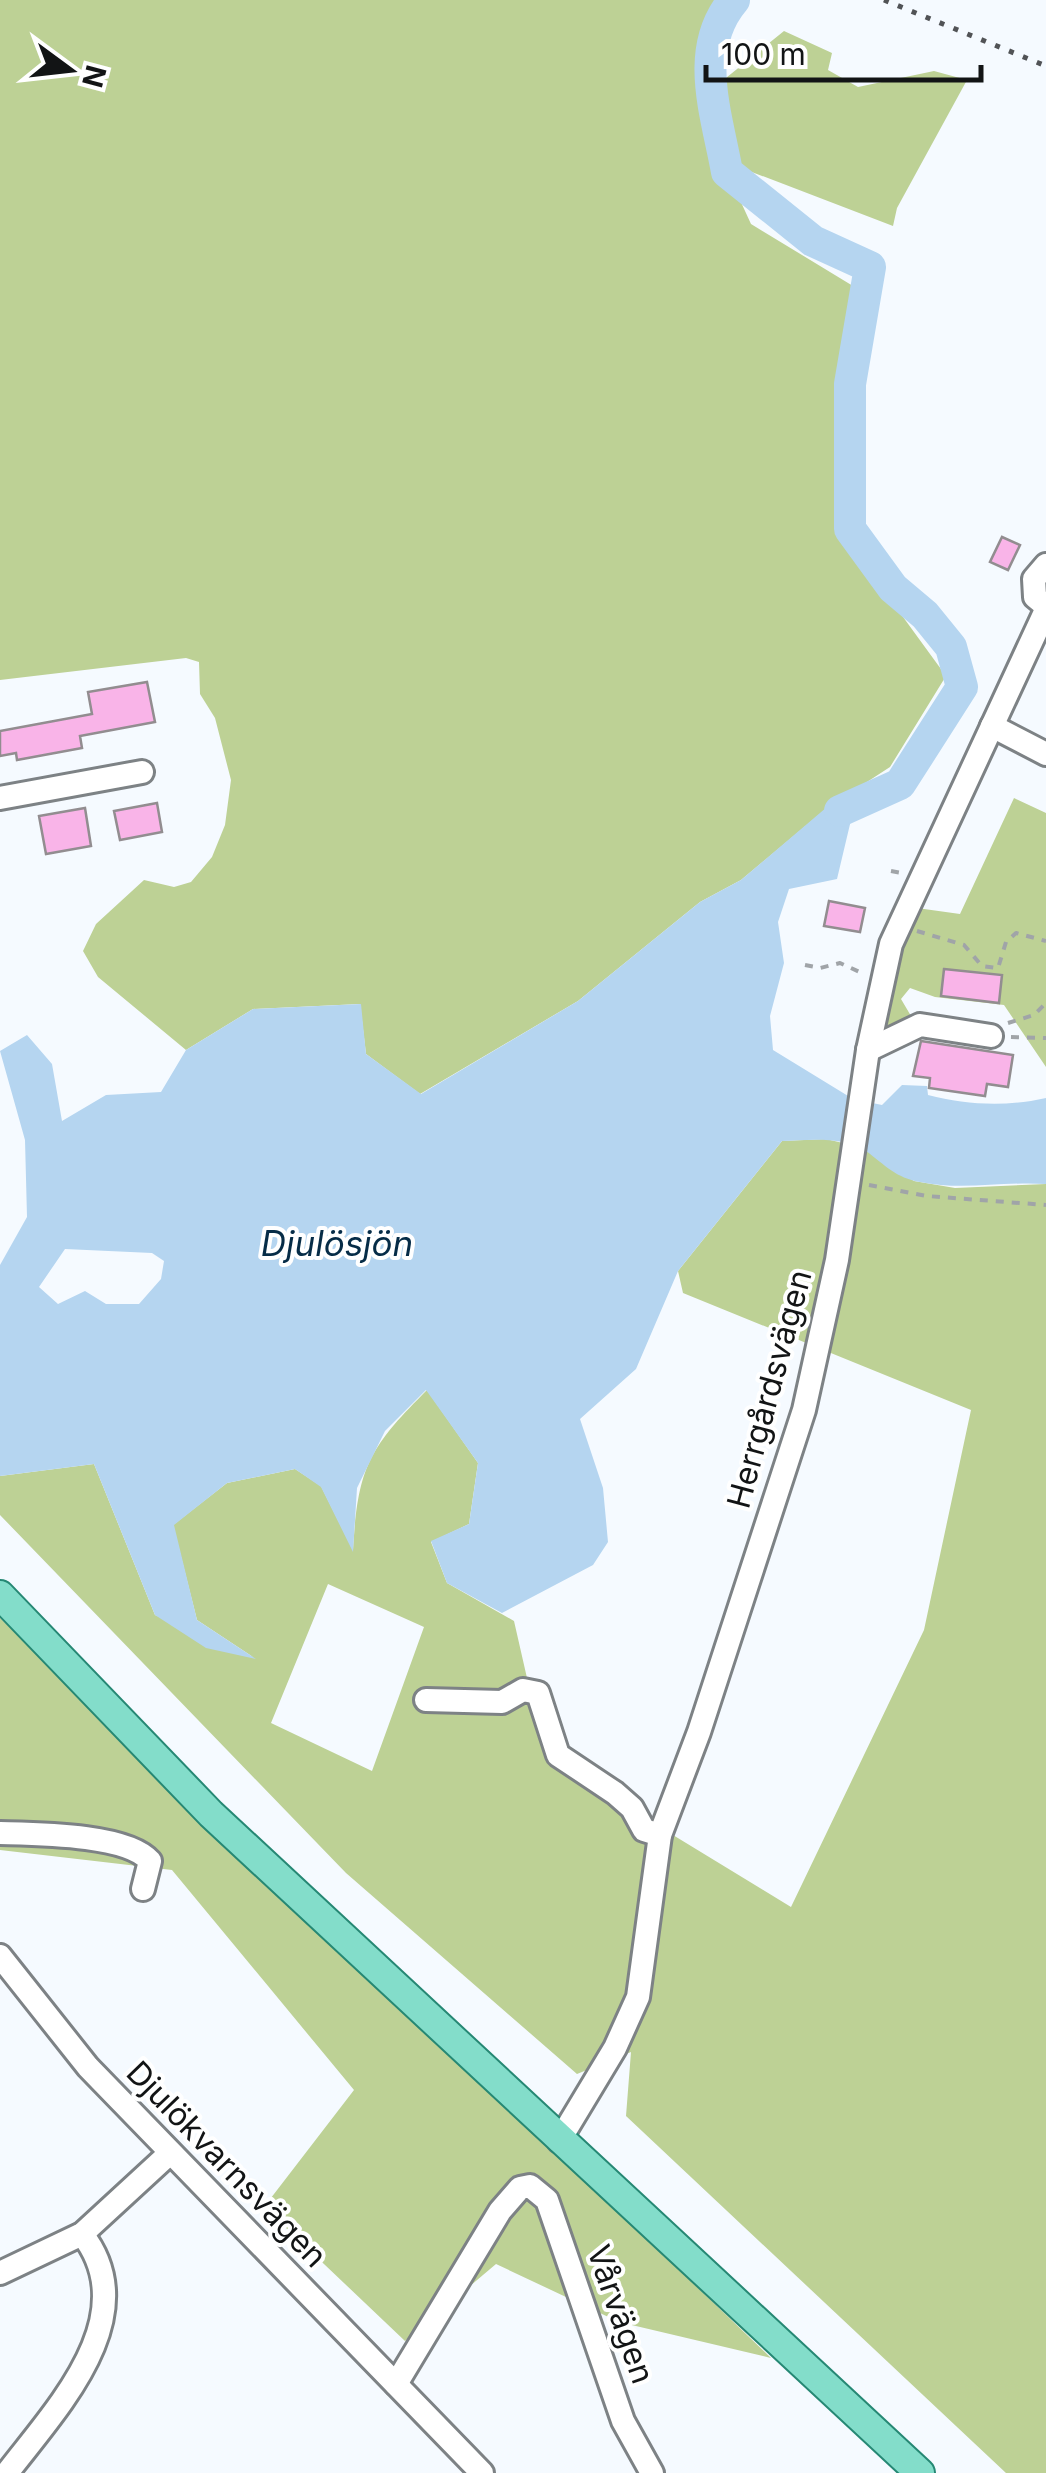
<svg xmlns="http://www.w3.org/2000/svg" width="1046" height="2473" font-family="Inter,sans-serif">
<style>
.green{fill:#bdd195;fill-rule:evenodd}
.water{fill:#b5d5f0;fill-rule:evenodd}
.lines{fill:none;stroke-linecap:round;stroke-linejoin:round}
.river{stroke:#b5d5f0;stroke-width:32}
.building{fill:#f9b4e8;stroke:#928d90;stroke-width:2.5}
.minor-casing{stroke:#7d8285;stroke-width:28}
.major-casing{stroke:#268874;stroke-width:32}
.path{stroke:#a0a4a8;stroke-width:4;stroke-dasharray:8 8;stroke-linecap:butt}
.minor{stroke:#fff;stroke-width:22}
.major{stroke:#83ddca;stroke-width:28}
.rail{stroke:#515356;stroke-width:5;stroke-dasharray:5 10;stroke-linecap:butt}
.labels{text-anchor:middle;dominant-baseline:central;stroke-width:8;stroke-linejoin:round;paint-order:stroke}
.street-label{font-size:32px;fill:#121415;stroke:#fff}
.water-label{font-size:35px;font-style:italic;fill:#062c47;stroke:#fff}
</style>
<rect width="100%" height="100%" fill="#f5faff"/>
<g class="green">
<path d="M 0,0 L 727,0 L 706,35 L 706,85 L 722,161 L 751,224 L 853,286 L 834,465 L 839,529 L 946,676 L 890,767 L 827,808 L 741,880 L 700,902 L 578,1001 L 420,1094 L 366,1054 L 360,1004 L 253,1009 L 186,1050 L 98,977 L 83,951 L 96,924 L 144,880 L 174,887 L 191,882 L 212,857 L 225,825 L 231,780 L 215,718 L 200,694 L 199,662 L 186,658 L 0,680 Z"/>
<path d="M 784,31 L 832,53 L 828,70 L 858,87 L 934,71 L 967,80 L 897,208 L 893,226 L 731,164 L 716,86 Z"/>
<path d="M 1014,798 L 1046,813 L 1046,1067 L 1004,1005 L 935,997 L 910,988 L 901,999 L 911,1016 L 883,1031 L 882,1015 L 917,908 L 960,914 Z"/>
<path d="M 826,1139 L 864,1148 L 914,1181 L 955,1188 L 1046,1184 L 1046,2473 L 1006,2473 L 626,2116 L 631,2052 L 577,2074 L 346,1873 L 0,1515 L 0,1476 L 94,1464 L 155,1615 L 253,1657 L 197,1620 L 173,1525 L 227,1483 L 295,1469 L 321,1486 L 353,1550 C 358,1467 369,1448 427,1390 L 478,1463 L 469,1524 L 431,1542 L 447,1583 L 514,1621 L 545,1757 L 791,1907 L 924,1630 L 971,1410 L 683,1293 L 678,1271 L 782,1141 ZM 328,1584 L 424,1627 L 372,1771 L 271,1723 Z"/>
<path d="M 0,1618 L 771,2358 L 619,2322 L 496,2264 L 405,2341 L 264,2207 L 354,2090 L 172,1870 L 0,1850 Z"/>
</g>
<path class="water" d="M 827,807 L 851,820 L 837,879 L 789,889 L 778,922 L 784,963 L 770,1016 L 773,1050 L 853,1099 L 882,1105 L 902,1085 L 927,1086 L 928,1095 C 967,1105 1006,1107 1046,1098 L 1046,1184 C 1003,1181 963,1191 920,1182 C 896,1178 885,1165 866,1151 C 845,1136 807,1140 782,1141 L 678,1271 L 636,1369 L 580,1419 L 603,1488 L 608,1542 L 593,1565 L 502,1613 L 447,1583 L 431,1541 L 469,1524 L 478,1463 L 426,1390 L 385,1431 L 357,1488 L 353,1552 L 321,1487 L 295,1469 L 227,1483 L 174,1525 L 197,1620 L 256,1659 L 206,1648 L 155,1615 L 94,1464 L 0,1476 L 0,1265 L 27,1217 L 25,1140 L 0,1051 L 27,1035 L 52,1064 L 62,1121 L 106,1095 L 161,1092 L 186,1050 L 253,1009 L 361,1004 L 366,1054 L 421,1094 L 578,1001 L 700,902 L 741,880 ZM 65,1249 L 152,1253 L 164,1261 L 161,1279 L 139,1304 L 106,1304 L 85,1291 L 58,1304 L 39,1287 Z"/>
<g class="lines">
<path class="river" d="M 734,0 C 692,49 717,115 727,172 L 813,241 L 870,267 L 850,384 L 850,529 L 893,588 L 925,615 L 951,647 L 962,687 L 900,784 L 840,811"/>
</g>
<g class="building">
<path d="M 1002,537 L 1020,545 L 1008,570 L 990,562 Z"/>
<path d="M 147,682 L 155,722 L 80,736 L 82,748 L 17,760 L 16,753 L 0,756 L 0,731 L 92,714 L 88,692 Z"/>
<path d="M 157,803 L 162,832 L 120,840 L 114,811 Z"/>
<path d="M 85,808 L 91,846 L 46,854 L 39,816 Z"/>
<path d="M 829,901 L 865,908 L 860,932 L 824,926 Z"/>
<path d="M 944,969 L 1002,975 L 999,1003 L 941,996 Z"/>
<path d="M 921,1041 L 1013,1055 L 1008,1087 L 987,1084 L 985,1096 L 929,1088 L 930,1078 L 913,1076 Z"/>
</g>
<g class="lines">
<g class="minor-casing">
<g id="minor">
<path d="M 1046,565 L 1034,579 L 1035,597 L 1046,606"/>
<path d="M 992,726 L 1046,754"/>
<path d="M 0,798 L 142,772"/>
<path d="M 868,1050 L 920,1025 L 991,1036"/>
<path d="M 426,1700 L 502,1702 L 523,1690 L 538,1693 L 558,1755 L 615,1793 L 632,1808 L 644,1830 L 660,1835"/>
<path d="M 0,1833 C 36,1834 127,1834 150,1861 L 143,1889"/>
<path d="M 0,1956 L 88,2067 L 482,2473"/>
<path d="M 559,2141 L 615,2048 L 638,1997 L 660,1835 L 699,1732 L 804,1410 L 837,1260 L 868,1050 L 891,944 L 1046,610"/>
<path d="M 0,2273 L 82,2234 L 170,2153"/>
<path d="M 396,2384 L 500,2211 L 520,2188 L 530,2186 L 547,2200 L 623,2421 L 652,2473"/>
<path d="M 7,2473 C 56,2409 146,2316 82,2234"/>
</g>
</g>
<g class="major-casing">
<path id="major" d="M 0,1595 L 211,1814 L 920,2473"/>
</g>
<g class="path">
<path d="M 891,871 L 902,873"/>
<path d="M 917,931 L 964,945 L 982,966 L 998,968 L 1006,942 L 1016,933 L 1046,941"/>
<path d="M 805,965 L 820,968 L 840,963 L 864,974"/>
<path d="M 1008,1023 L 1034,1015 L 1046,1003"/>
<path d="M 1011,1037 L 1046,1038"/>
<path d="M 869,1185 L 927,1196 L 1046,1205"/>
</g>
<use href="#minor" class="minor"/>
<use href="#major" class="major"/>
<path class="rail" d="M 884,0 L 1046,66"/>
</g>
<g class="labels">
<g class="street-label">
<text transform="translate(769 1389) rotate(-75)">Herrgårdsvägen</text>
<text transform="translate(227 2164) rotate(46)">Djulökvarnsvägen</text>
<text transform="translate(621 2314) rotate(71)">Vårvägen</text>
</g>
<g class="water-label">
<text x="337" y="1243">Djulösjön</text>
</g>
</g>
<g transform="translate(70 70) rotate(105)" stroke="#ffffff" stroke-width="8" paint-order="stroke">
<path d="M0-8L18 38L0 25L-18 38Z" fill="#121415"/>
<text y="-15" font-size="28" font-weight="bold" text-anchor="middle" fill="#121415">N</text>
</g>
<path d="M706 65v15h275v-15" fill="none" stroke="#121415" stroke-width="5"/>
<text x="721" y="65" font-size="30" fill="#121415" stroke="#ffffff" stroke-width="8" paint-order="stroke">100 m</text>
</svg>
